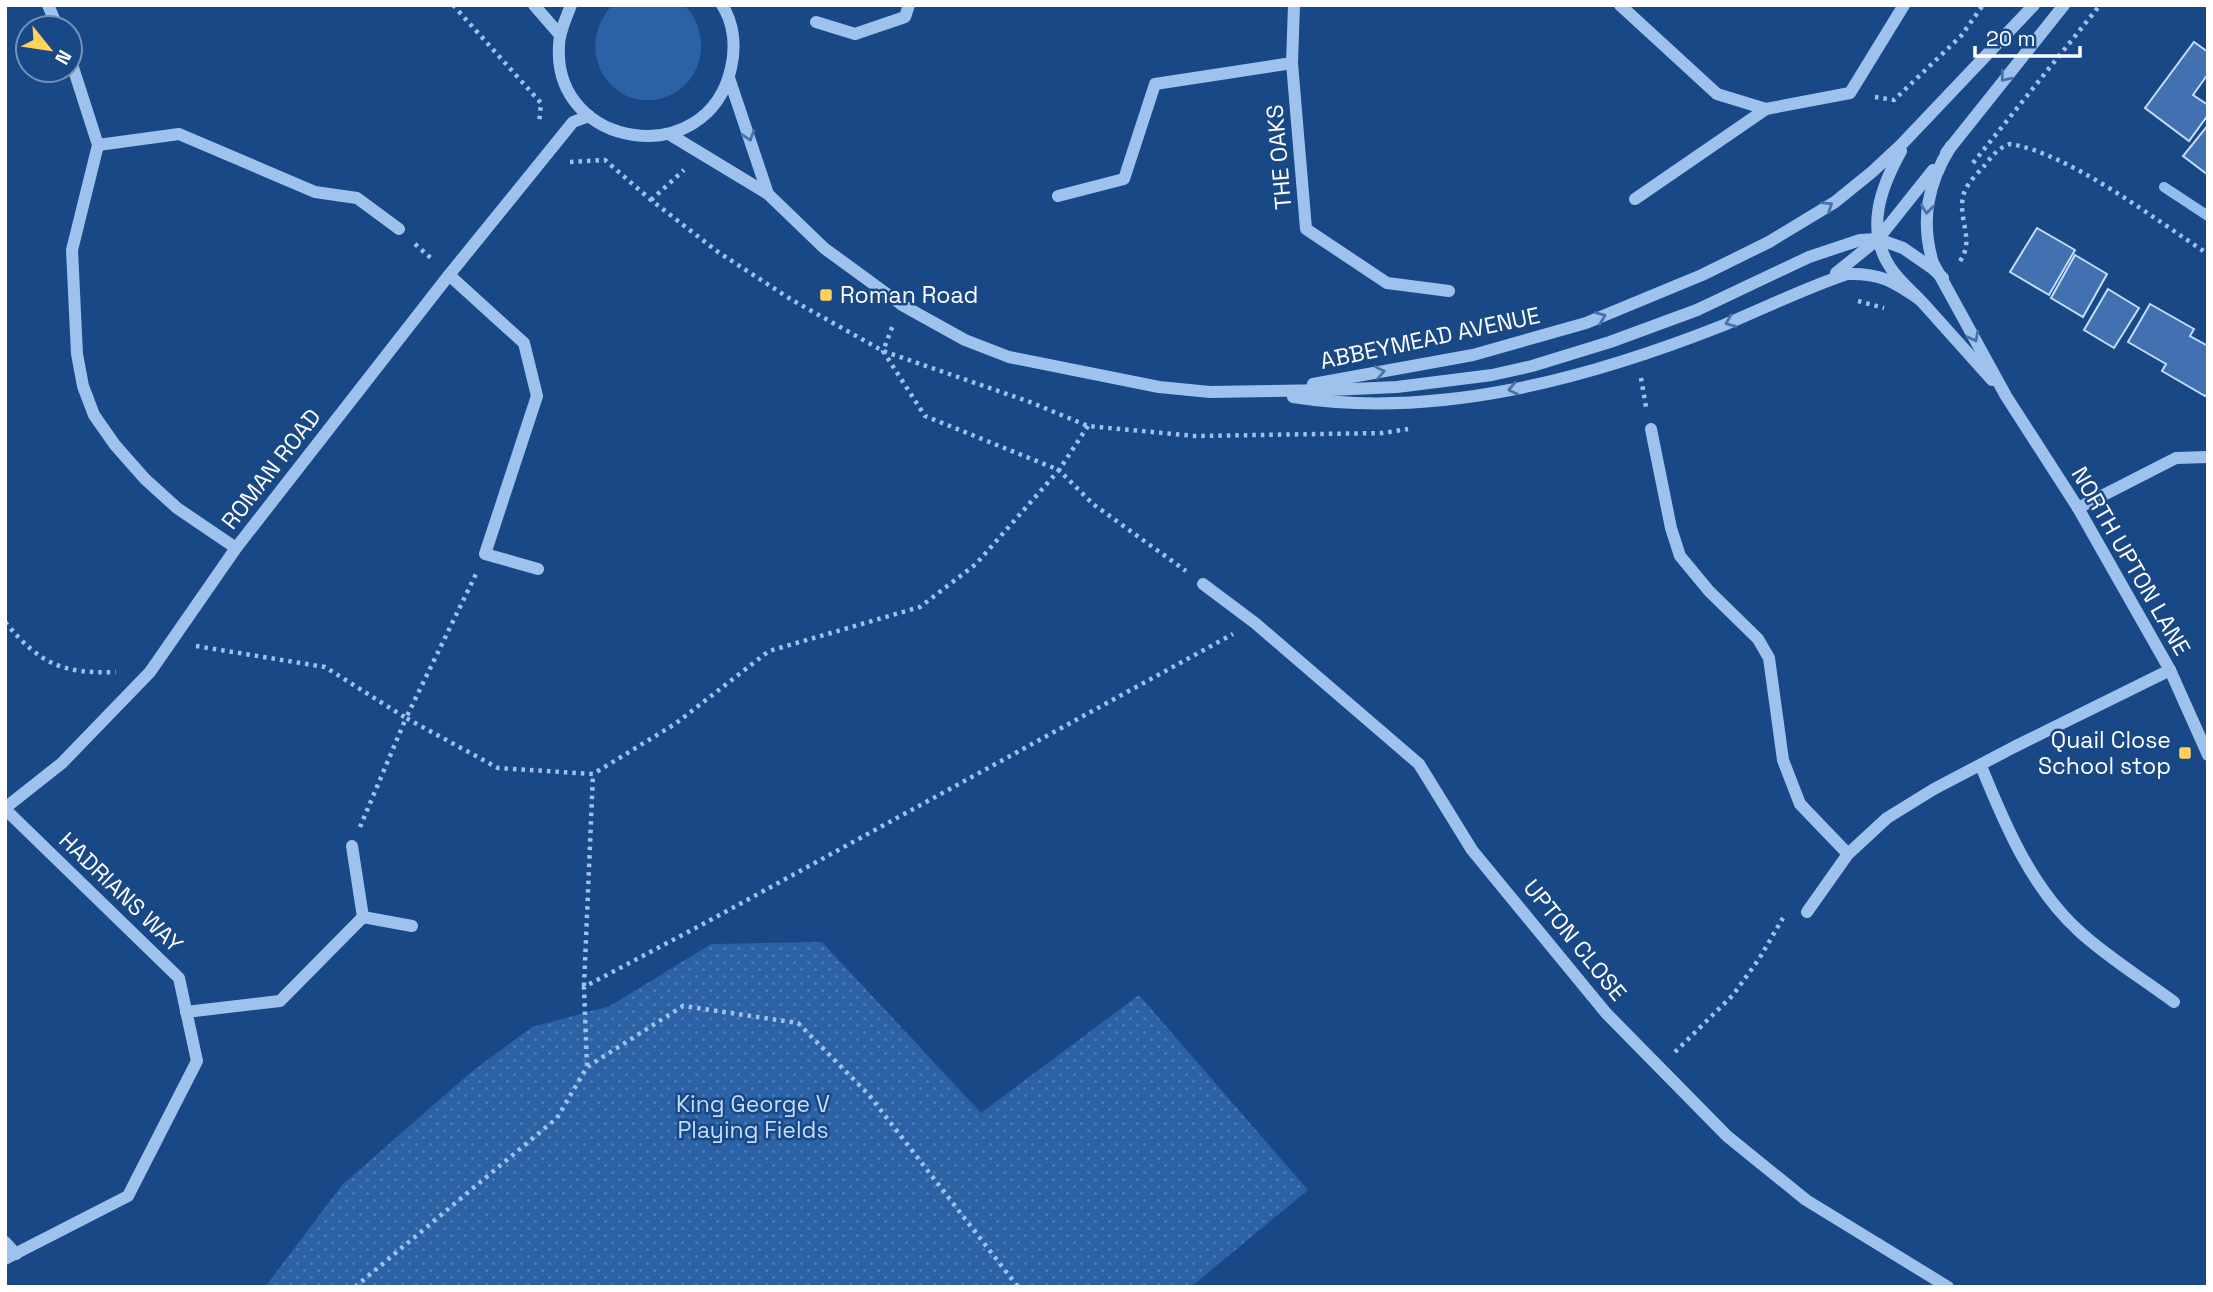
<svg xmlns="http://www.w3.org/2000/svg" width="2213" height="1292" font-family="'Space Grotesk',sans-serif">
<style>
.grass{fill:#2b61a5}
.park{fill:url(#park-dots)}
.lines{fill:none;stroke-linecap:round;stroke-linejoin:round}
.stream{stroke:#92bdef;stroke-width:10}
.building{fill:#4171b0;stroke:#c5dcf9;stroke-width:2}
.path{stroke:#9fc2ed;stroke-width:4.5;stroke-dasharray:3.5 5;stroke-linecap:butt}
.minor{stroke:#9fc2ed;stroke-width:12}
.oneway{stroke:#4873aa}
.poi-dot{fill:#ffd15b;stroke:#194886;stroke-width:2.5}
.labels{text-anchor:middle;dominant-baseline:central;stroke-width:5;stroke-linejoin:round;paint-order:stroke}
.street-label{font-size:23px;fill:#fff;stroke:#194886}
.poi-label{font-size:23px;fill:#fff;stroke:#194886;text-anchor:start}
.park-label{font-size:23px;fill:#c5dcf9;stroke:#194886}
</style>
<defs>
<pattern id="park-dots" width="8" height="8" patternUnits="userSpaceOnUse" patternTransform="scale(1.75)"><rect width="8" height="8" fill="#2b61a5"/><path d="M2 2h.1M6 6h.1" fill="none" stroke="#4b79b2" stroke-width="1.8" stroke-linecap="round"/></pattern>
</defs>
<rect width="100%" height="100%" fill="#194886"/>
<path class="grass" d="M 612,5 L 684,5 C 696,16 702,33 701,49 C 700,65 693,80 679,90 C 624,127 566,57 612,5 Z"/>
<path class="park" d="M 822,942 L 981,1113 L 1139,995 L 1308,1190 L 1191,1287 L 265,1287 L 342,1185 L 470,1073 L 532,1027 L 610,1006 L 711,944 Z"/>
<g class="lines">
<path class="stream" d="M 2164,187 L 2208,216"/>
</g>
<g class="building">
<path d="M 2194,42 L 2208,52 L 2208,74 L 2193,95 L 2208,105 L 2208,115 L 2189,141 L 2145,108 Z"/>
<path d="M 2208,125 L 2208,175 L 2183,156 Z"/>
<path d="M 2037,228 L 2075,250 L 2049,295 L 2010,272 Z"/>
<path d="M 2075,255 L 2107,274 L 2083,317 L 2051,298 Z"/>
<path d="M 2108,289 L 2139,308 L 2114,348 L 2084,330 Z"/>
<path d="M 2150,304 L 2194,329 L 2190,336 L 2208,346 L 2208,393 L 2205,396 L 2162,371 L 2166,364 L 2128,342 Z"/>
</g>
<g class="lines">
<g class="path">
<path d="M 453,5 L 541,103 L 539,124"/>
<path d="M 1875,97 L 1894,100 L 1961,36 L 1983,5"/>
<path d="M 570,162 L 605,160 L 651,200 L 718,252 L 792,300 L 883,351 L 1030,402 L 1088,426 L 1195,436 L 1383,433 L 1408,429"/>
<path d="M 1973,163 L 2100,5"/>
<path d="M 651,200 L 684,170"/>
<path d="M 415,244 L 432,259"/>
<path d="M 1960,261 C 1975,240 1958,220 1963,197 C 1965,185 1977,174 1985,165 C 1992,156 1998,148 2010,144 C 2069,153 2156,220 2208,254"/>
<path d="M 1858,301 L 1884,308"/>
<path d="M 1641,378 L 1646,407"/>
<path d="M 1088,426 L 1059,470 L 1093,504 L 1186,571"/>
<path d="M 5,622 C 40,664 62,674 116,672"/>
<path d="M 196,646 L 325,667 L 406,718 L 476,574"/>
<path d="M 360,827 L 406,718 L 498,768 L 593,774 L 675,724 L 769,651 L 920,607 L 976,564 L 1059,470 L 925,416 L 883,351 L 893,325"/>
<path d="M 584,986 L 593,774"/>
<path d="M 1675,1052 L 1733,995 L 1759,959 L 1783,918"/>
<path d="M 587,1066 L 584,987 L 705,923 L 1233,634"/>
<path d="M 355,1287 L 557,1118 L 587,1067 L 683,1006 L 798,1023 L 869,1095 L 1018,1287"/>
</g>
<g class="minor">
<path d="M 48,5 L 58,28"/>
<path d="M 534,5 L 560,35"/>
<path d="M 571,5 C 566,19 559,32 559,46 C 553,150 708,172 731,68 C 736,47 734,23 722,5"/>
<path d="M 1294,5 L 1292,63 L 1306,229 L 1387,283 L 1449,291"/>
<path d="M 1620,5 L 1717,94 L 1766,109 L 1850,93 L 1904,5"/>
<path d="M 816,22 L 855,34 L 905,17 L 909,5"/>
<path d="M 70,58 L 98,145 L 72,250 L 77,354 L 83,386 L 94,415 L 115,445 L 145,479 L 177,508 L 236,548"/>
<path d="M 729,78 L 768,194"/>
<path d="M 669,134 L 768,194 L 824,248 L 902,305 L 965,340 L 1009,357 L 1159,387 L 1210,392 L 1330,390 L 1397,387 L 1492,375 L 1532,366 L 1610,342 L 1697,310 L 1809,257 L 1860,240 L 1878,239 L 1903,248 L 1932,268 L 1943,278"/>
<path d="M 98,145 L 179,134 L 315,192 L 357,198 L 399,229"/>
<path d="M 1951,146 C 1928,183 1920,220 1933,263 L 2006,396 L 2078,508 L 2170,670 L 2208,755"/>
<path d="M 1901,151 C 1881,187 1865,229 1890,267 C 1899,281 1912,291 1923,303 C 1946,329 1969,354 1992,380"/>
<path d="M 1946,153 L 2064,5"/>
<path d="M 1058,196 L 1124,179 L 1155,84 L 1292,63"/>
<path d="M 1635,199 L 1766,109"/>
<path d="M 1836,273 L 1878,239 L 1933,170"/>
<path d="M 449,275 L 524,343 L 537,396 L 485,554 L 538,569"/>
<path d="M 1313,384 L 1473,355 L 1586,323 L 1702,275 L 1769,242 L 1835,202 L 1872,172 L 1901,145 L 2034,5"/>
<path d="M 1293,397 C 1438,420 1590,378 1724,325 C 1765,308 1805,288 1847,274 C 1880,273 1893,281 1919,299"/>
<path d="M 1651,429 L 1671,528 L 1680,556 L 1709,591 L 1758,639 L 1769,658 L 1783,760 L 1800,804 L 1848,854"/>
<path d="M 2078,508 L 2176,458 L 2208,457"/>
<path d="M 1203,584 L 1255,623 L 1419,764 L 1472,850 L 1569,968 L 1606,1013 L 1727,1136 L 1806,1200 L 1948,1287"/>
<path d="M 1981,766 C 2005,825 2031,887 2079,931 C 2107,957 2143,979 2174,1002"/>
<path d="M 5,808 L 62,763 L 150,672 L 236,548 L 449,275 L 573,122 L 589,116"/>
<path d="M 5,809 L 179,978 L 197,1061 L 128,1196 L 5,1259"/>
<path d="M 1807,912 L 1848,854 L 1887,818 L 1934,789 L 2014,747 L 2170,670"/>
<path d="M 363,917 L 412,926"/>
<path d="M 186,1012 L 280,1001 L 363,917 L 352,846"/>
<path d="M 5,1242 L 16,1254"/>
</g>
</g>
<defs><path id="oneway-chevron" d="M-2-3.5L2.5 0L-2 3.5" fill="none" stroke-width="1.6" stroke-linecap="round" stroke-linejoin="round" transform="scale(1.75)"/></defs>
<g class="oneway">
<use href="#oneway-chevron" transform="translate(2005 77) rotate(129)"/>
<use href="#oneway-chevron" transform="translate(749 136) rotate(72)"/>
<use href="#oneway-chevron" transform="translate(1828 206) rotate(-34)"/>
<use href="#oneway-chevron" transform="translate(1927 209) rotate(97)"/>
<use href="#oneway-chevron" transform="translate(1601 317) rotate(-21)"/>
<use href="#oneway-chevron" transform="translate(1730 322) rotate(158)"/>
<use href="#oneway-chevron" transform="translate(1974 337) rotate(62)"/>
<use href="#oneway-chevron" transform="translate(1380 372) rotate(-11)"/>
<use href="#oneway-chevron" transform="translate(1513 389) rotate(168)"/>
</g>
<g class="poi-dot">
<rect x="819" y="288" width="14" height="14" rx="3.5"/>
<rect x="2178" y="746" width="14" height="14" rx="3.5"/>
</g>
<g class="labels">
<g class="street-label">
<text transform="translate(1279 157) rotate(-95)">THE OAKS</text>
<text transform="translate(1430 338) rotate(-12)">ABBEYMEAD AVENUE</text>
<text transform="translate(271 469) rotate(-52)">ROMAN ROAD</text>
<text transform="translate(2131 561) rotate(60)">NORTH UPTON LANE</text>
<text transform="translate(121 892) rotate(44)">HADRIANS WAY</text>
<text transform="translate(1575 940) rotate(51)">UPTON CLOSE</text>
</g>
<g class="poi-label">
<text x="840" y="295">Roman Road</text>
<text x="2171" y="740" text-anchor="end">Quail Close<tspan x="2171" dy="26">School stop</tspan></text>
</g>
<g class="park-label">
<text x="753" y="1104">King George V<tspan x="753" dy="26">Playing Fields</tspan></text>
</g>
</g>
<rect width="2213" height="1292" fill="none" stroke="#ffffff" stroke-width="14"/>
<g transform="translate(49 49) rotate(120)"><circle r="33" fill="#194886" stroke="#7591b6" stroke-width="2"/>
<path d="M0-5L12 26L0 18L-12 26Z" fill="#ffd15b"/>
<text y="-10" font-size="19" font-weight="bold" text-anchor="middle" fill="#ffffff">N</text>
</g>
<path d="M1975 46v10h105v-10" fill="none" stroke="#ffffff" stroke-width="3.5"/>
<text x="1986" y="46" font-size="21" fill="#ffffff" stroke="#194886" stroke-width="5" paint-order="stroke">20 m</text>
</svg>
